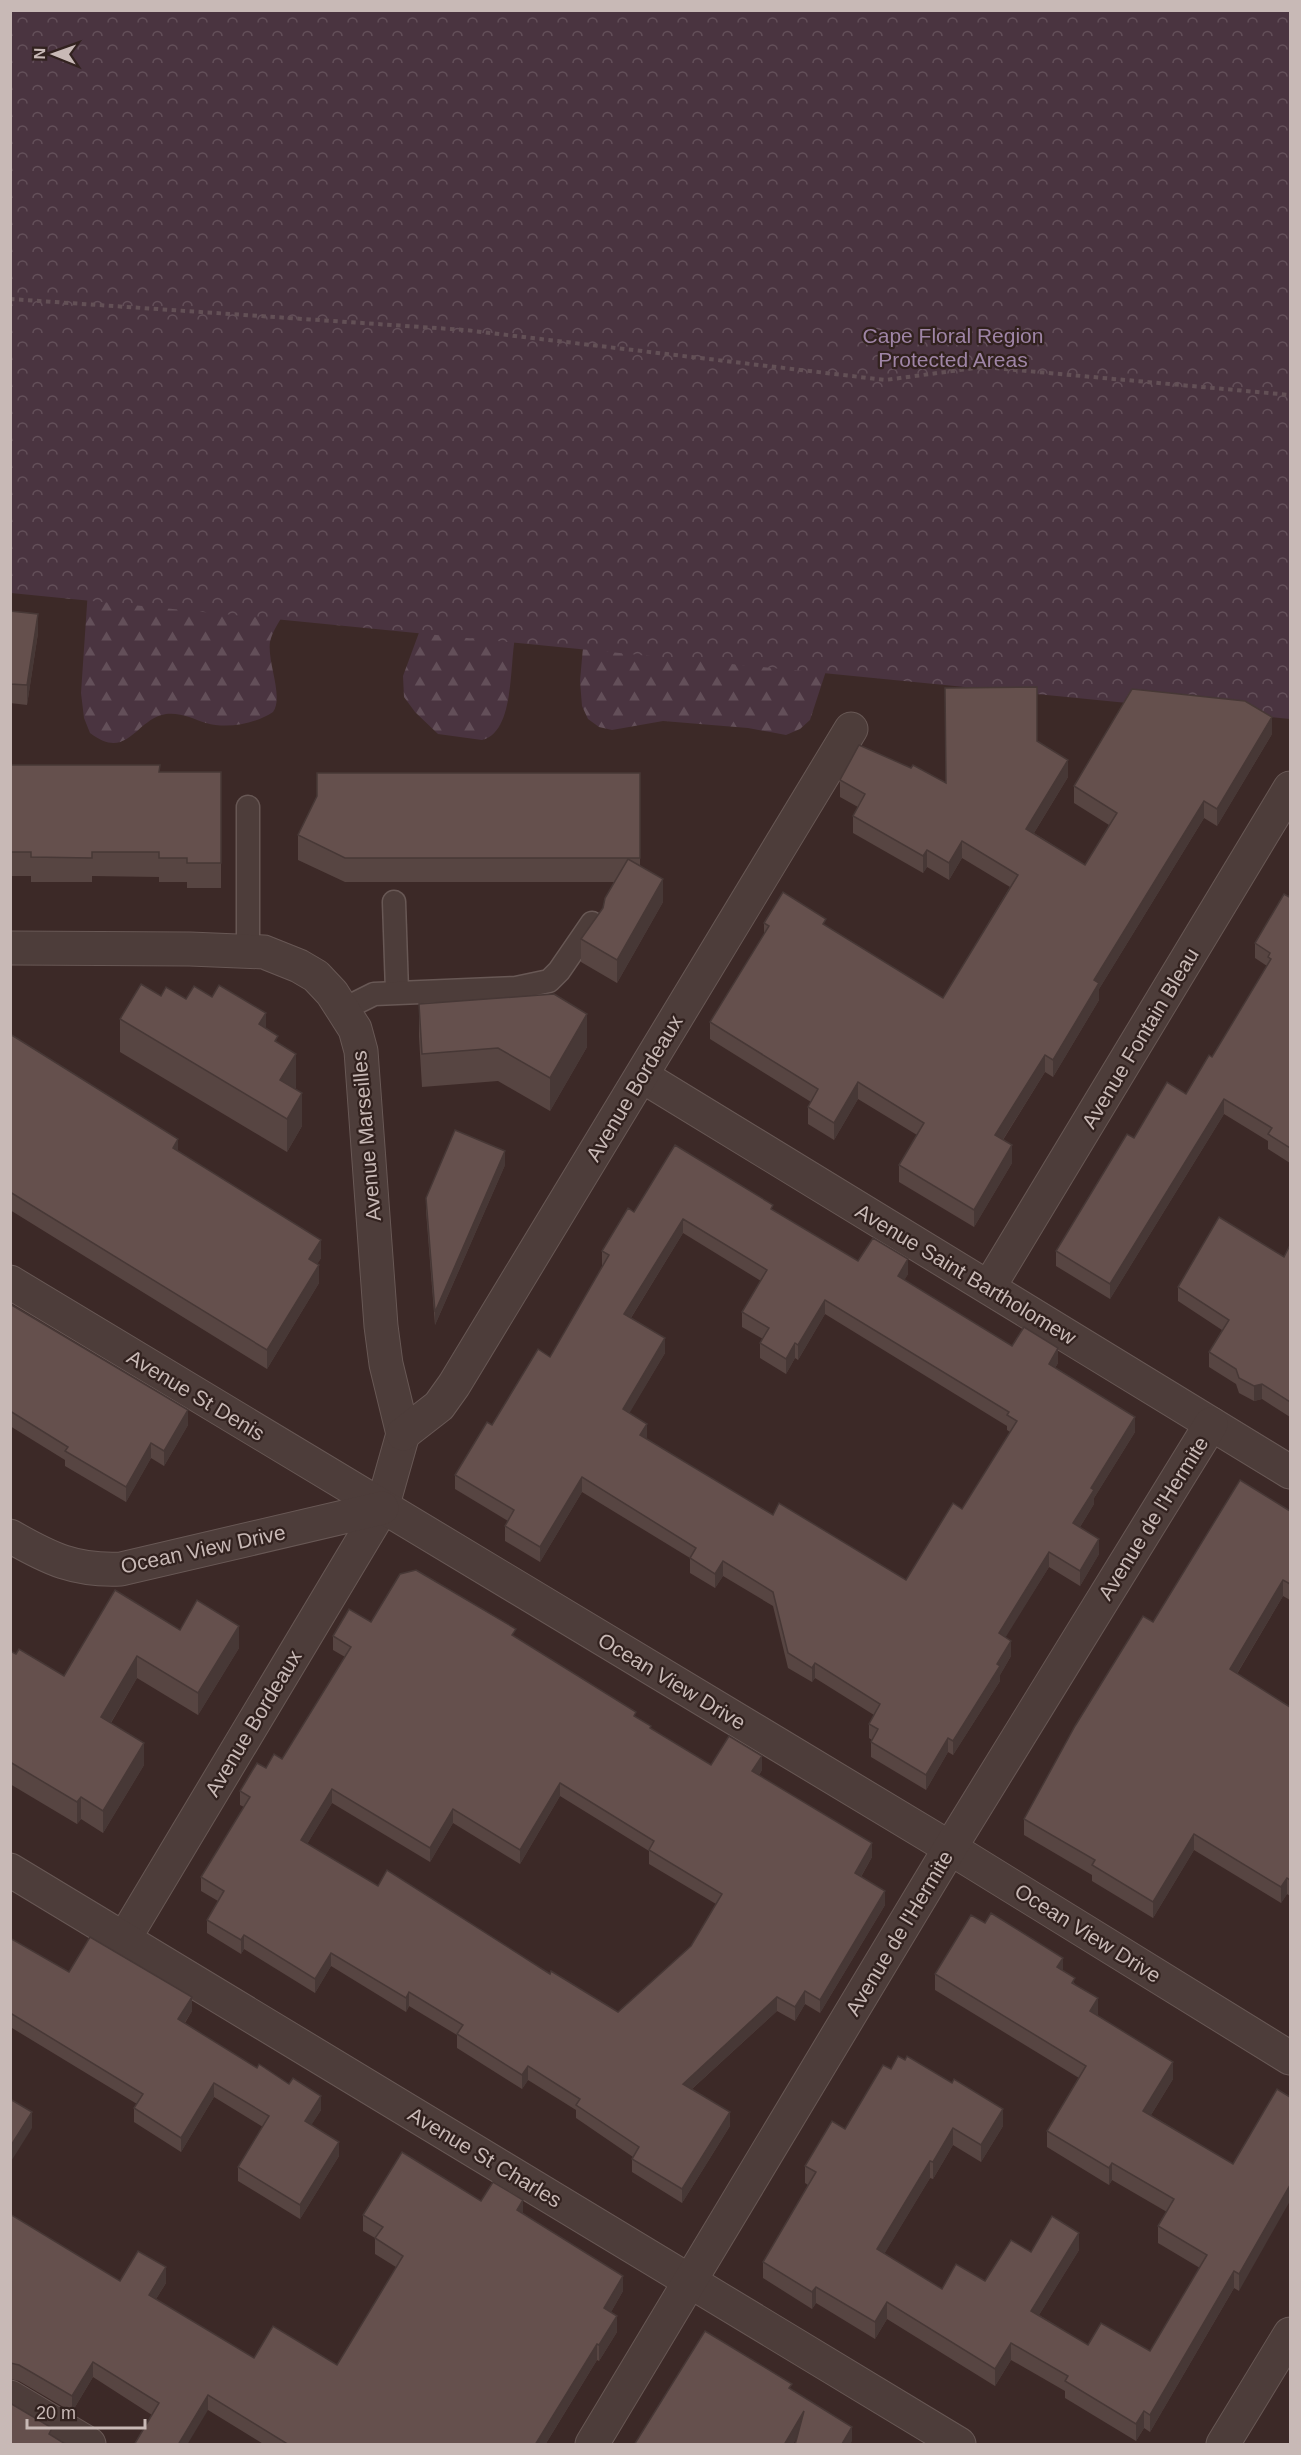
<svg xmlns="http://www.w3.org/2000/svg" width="1301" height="2455" font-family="Arial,sans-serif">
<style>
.forest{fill:url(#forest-firs)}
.park{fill:url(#park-crowns)}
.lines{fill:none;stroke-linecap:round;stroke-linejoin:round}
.lane-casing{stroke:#685855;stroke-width:25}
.street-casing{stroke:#685855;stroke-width:35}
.path{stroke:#635056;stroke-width:4;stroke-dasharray:4.5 4.5;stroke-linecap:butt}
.lane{stroke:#4d3d3a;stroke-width:22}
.street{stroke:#4d3d3a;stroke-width:33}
.wall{fill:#574542;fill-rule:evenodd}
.shaded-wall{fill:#473836}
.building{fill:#65504d;stroke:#473836;stroke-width:1.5;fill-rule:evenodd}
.labels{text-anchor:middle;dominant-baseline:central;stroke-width:4.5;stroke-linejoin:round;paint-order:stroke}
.park-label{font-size:21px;fill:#9f85a6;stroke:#32221f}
.street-label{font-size:21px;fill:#c8b9b6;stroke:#32221f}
</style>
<defs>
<pattern id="forest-firs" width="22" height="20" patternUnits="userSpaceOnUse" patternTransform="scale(1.5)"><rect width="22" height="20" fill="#4a3440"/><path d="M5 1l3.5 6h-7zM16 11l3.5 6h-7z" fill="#634f59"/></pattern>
<pattern id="park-crowns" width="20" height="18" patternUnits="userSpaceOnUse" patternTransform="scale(1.5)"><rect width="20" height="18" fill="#4a3440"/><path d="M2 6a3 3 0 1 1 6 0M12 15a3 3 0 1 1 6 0" fill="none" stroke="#634f59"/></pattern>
</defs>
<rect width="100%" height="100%" fill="#3c2927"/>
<path class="forest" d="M 89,575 L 828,665 L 810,720 L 800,729 L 786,735 L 748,728 L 663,721 L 612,730 L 599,727 L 588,719 L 582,706 L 580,681 L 583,647 L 516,633 C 509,660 516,732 482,740 L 438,734 L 415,712 L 404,697 L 403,676 L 424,619 L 285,612 C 279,622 272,632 270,642 C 267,662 284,697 273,712 C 255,724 227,729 206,723 C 194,719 180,712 166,714 C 135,719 128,762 90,733 L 84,718 L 81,693 Z"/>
<path class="park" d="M 10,11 L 1290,11 L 1290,719 L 11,593 Z"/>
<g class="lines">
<g class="lane-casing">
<g id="lane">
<path d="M 394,902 L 397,991"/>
<path d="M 248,950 L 248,807"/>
<path d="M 344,1009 L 374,994 L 516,988 L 549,981 L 559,971 L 592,923"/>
</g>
</g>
<g class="street-casing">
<g id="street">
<path d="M 10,948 L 190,949 L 264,952 L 299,966 L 316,976 L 332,993 L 355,1029 L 361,1051 L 381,1326 L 386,1364 L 403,1434 L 382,1508 L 124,1939"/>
<path d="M 642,1076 L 1290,1472"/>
<path d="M 10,1282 L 950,1848 L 1290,2058"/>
<path d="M 989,1287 L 1290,788"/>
<path d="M 403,1434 L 439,1406 L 454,1385 L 851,729"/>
<path d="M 10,1536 C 50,1559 75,1571 121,1569 L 382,1508"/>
<path d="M 10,1870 L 959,2444"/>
<path d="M 10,2397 L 89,2444"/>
<path d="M 592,2444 L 950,1848 L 1211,1424"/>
<path d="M 1223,2444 L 1290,2334"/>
</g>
</g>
<path class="path" d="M 10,299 L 465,330 L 885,380 L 983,367 L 1290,395"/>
<use href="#lane" class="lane"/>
<use href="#street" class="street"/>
</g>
<g class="wall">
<path d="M 10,611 L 38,633 L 27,705 L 10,703 Z"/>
<path d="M 1272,734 L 1217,826 L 1204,818 L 1099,989 L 1099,1000 L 1053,1077 L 1045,1072 L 1003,1140 L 1012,1163 L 974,1227 L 899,1182 L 899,1165 L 917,1135 L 858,1099 L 834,1140 L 808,1124 L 808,1107 L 811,1102 L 710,1039 L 710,1022 L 764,934 L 764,923 L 826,926 L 943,998 L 1010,887 L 962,858 L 949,880 L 927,867 L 923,873 L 853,833 L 853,816 L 858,807 L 840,797 L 840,780 L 946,783 L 1037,741 L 1068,777 L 1034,833 L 1085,865 L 1109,825 L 1074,803 L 1074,786 Z"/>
<path d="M 10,765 L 160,772 L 221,772 L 221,888 L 187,888 L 187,882 L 159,882 L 159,877 L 92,876 L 92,882 L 31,882 L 31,876 L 10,876 Z"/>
<path d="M 640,773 L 640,865 L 663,902 L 617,983 L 581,962 L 581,939 L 603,908 L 614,882 L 345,882 L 298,860 L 298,835 Z"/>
<path d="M 1290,894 L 1290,1163 L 1268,1149 L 1268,1141 L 1224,1114 L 1110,1299 L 1056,1266 L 1056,1251 L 1134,1138 L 1186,1094 L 1212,1057 L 1267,966 L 1255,958 L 1255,943 Z"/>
<path d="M 186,999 L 266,1028 L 278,1043 L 296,1087 L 295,1089 L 302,1126 L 287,1152 L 120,1052 L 120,1019 Z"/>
<path d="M 419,1004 L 587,1047 L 550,1111 L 498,1081 L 422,1087 L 419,1037 Z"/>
<path d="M 10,1034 L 178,1151 L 321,1258 L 317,1264 L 319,1283 L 267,1369 L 10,1210 Z"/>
<path d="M 505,1165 L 435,1325 L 426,1211 L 426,1198 Z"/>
<path d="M 773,1211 L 858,1261 L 908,1274 L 904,1280 L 1012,1346 L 1058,1363 L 1055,1368 L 1135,1432 L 1094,1498 L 1094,1504 L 1080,1527 L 1099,1554 L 1080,1586 L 1049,1567 L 1005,1637 L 1011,1656 L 1000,1675 L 1000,1681 L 953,1755 L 948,1752 L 926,1790 L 871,1757 L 871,1742 L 872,1740 L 869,1738 L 869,1724 L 874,1715 L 815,1678 L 812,1682 L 788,1668 L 773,1606 L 723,1576 L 715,1588 L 690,1573 L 690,1558 L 582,1492 L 540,1562 L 505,1541 L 505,1526 L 508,1521 L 455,1489 L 455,1475 L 492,1425 L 550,1357 L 603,1266 L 602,1266 L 602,1251 L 634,1212 ZM 683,1233 L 761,1281 L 742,1312 L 742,1327 L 763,1339 L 760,1343 L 760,1358 L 786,1374 L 795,1358 L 798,1360 L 825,1314 L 1007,1426 L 1007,1430 L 1010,1432 L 962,1509 L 906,1580 L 773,1515 L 646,1439 L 629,1413 L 665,1353 L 631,1318 Z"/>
<path d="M 1290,1245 L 1290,1417 L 1262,1399 L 1254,1401 L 1239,1393 L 1236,1384 L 1209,1367 L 1209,1352 L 1222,1330 L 1178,1301 L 1178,1287 L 1284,1257 Z"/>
<path d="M 10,1304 L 188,1425 L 164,1466 L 151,1458 L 126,1502 L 65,1466 L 65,1460 L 10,1426 Z"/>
<path d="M 1290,1511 L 1290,1600 L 1283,1596 L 1237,1674 L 1290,1707 L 1290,1896 L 1287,1894 L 1281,1903 L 1194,1850 L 1153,1918 L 1092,1881 L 1092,1875 L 1024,1835 L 1024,1819 L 1153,1622 Z"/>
<path d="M 371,1622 L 516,1637 L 636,1717 L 651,1729 L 711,1765 L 762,1770 L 759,1775 L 872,1857 L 861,1877 L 885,1905 L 820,2013 L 805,2004 L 795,2021 L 777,2011 L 692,2089 L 730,2126 L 682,2203 L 632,2172 L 632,2159 L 633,2157 L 576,2118 L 576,2110 L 528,2080 L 522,2089 L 457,2048 L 457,2035 L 409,2006 L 406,2012 L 331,1966 L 315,1993 L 244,1949 L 241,1954 L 207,1933 L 207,1920 L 218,1901 L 201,1891 L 201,1877 L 244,1807 L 240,1805 L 240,1791 L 266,1768 L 282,1759 L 345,1657 L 333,1650 L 333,1636 ZM 560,1796 L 649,1851 L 649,1864 L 716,1904 L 691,1946 L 618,2012 L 550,1974 L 378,1886 L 307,1844 L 332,1803 L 430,1862 L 453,1823 L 520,1864 Z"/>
<path d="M 180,1630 L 239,1648 L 198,1715 L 137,1678 L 111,1723 L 144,1765 L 103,1833 L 81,1819 L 77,1824 L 10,1784 L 10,1651 L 64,1676 Z"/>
<path d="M 10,1938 L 69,1972 L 192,2011 L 185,2023 L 321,2110 L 311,2125 L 339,2156 L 300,2219 L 238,2181 L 238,2167 L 263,2127 L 214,2097 L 181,2152 L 134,2122 L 134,2108 L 137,2104 L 12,2028 L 10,2031 Z"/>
<path d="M 1063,1971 L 1075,1984 L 1098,2015 L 1098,2016 L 1173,2079 L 1151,2115 L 1233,2164 L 1277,2089 L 1239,2291 L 1234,2288 L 1150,2432 L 1144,2428 L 1136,2441 L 1065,2398 L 1065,2391 L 1011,2360 L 995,2386 L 887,2319 L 875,2339 L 816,2303 L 812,2309 L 763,2278 L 763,2262 L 808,2185 L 805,2183 L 805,2166 L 845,2129 L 891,2069 L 1003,2126 L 981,2162 L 953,2145 L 933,2179 L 930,2178 L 884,2254 L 942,2289 L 985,2281 L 1031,2252 L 1079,2250 L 1039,2315 L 1088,2345 L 1150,2351 L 1200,2268 L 1158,2243 L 1158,2226 L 1167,2212 L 1112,2180 L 1109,2185 L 1047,2147 L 1047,2131 L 1079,2078 L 935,1990 L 935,1974 Z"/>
<path d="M 481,2201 L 523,2213 L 623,2291 L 611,2312 L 617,2332 L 599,2361 L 597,2360 L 545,2445 L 265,2445 L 208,2410 L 152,2415 L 93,2377 L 72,2412 L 19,2381 L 10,2379 L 10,2214 L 120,2281 L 166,2283 L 156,2299 L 254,2358 L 337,2365 L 396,2267 L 375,2254 L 375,2238 L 363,2231 L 363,2215 Z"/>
</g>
<g class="shaded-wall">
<path d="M 38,614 L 38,633 L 27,705 L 27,685 Z"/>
<path d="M 1272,717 L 1272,734 L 1217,826 L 1217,809 Z"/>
<path d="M 1068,760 L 1068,777 L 1026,846 L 1026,829 Z"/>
<path d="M 1204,801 L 1204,818 L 1099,989 L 1099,1000 L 1053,1077 L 1053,1060 L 1094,980 Z"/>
<path d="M 962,841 L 962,858 L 949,880 L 949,863 Z"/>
<path d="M 927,850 L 927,867 L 923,873 L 923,856 Z"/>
<path d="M 663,879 L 663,902 L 617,983 L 617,960 Z"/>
<path d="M 266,1013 L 266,1046 L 259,1024 Z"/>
<path d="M 587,1014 L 587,1047 L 550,1111 L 550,1078 Z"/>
<path d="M 296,1054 L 296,1087 L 280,1113 L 280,1080 Z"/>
<path d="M 1045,1055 L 1045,1072 L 995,1152 L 995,1135 Z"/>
<path d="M 858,1082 L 858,1099 L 834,1140 L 834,1123 Z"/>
<path d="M 302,1093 L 302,1126 L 287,1152 L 287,1119 Z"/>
<path d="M 1224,1099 L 1224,1114 L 1110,1299 L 1110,1284 Z"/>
<path d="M 178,1139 L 178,1157 L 173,1148 Z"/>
<path d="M 1012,1145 L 1012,1163 L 974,1227 L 974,1210 Z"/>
<path d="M 505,1151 L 505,1165 L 435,1325 L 435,1312 Z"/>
<path d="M 683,1219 L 683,1233 L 624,1329 L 624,1314 Z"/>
<path d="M 321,1240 L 321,1258 L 309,1278 L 309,1259 Z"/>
<path d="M 908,1259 L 908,1274 L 898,1291 L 898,1276 Z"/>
<path d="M 319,1265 L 319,1283 L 267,1369 L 267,1350 Z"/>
<path d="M 825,1300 L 825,1314 L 798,1360 L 798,1345 Z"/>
<path d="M 665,1338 L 665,1353 L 623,1424 L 623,1409 Z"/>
<path d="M 795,1343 L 795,1358 L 786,1374 L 786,1359 Z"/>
<path d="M 1058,1348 L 1058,1363 L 1049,1378 L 1049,1364 Z"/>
<path d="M 1262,1384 L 1262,1399 L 1254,1401 L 1254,1386 Z"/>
<path d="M 188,1410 L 188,1425 L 164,1466 L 164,1451 Z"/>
<path d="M 1135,1417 L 1135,1432 L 1094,1498 L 1094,1504 L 1073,1538 L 1073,1523 L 1091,1488 Z"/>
<path d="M 647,1424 L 647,1439 L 640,1450 L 640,1435 Z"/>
<path d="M 151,1443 L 151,1458 L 126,1502 L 126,1487 Z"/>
<path d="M 582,1477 L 582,1492 L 540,1562 L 540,1547 Z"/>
<path d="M 1099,1539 L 1099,1554 L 1080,1586 L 1080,1571 Z"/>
<path d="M 1049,1552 L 1049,1567 L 999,1648 L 999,1633 Z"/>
<path d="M 723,1561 L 723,1576 L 715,1588 L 715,1574 Z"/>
<path d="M 1283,1580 L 1283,1596 L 1230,1685 L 1230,1669 Z"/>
<path d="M 239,1626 L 239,1648 L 198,1715 L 198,1693 Z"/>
<path d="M 1011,1641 L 1011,1656 L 1000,1675 L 1000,1681 L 953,1755 L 953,1741 Z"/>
<path d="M 137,1656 L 137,1678 L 101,1739 L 101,1717 Z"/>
<path d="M 815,1663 L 815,1678 L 812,1682 L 812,1668 Z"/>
<path d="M 948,1738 L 948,1752 L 926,1790 L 926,1775 Z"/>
<path d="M 144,1743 L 144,1765 L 103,1833 L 103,1811 Z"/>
<path d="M 762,1756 L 762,1770 L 752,1785 L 752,1771 Z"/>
<path d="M 560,1783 L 560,1796 L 520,1864 L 520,1850 Z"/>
<path d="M 332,1789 L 332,1803 L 301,1854 L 301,1840 Z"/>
<path d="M 81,1797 L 81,1819 L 77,1824 L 77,1802 Z"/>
<path d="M 453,1809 L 453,1823 L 430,1862 L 430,1848 Z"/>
<path d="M 1194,1834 L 1194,1850 L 1153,1918 L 1153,1902 Z"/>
<path d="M 872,1843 L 872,1857 L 855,1887 L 855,1873 Z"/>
<path d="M 1287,1878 L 1287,1894 L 1281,1903 L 1281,1887 Z"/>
<path d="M 885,1891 L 885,1905 L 820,2013 L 820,2000 Z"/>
<path d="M 244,1935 L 244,1949 L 241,1954 L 241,1940 Z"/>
<path d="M 331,1953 L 331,1966 L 315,1993 L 315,1979 Z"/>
<path d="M 1063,1958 L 1063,1975 L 1057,1967 Z"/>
<path d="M 805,1991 L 805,2004 L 795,2021 L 795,2007 Z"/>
<path d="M 409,1992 L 409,2006 L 406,2012 L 406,1998 Z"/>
<path d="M 192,1997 L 192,2011 L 178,2033 L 178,2019 Z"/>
<path d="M 777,1997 L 777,2011 L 683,2097 L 683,2084 Z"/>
<path d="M 1098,1998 L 1098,2015 L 1090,2028 L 1090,2011 Z"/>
<path d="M 12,2014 L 12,2028 L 10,2031 L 10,2017 Z"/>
<path d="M 1173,2062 L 1173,2079 L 1143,2128 L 1143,2111 Z"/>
<path d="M 528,2066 L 528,2080 L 522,2089 L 522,2075 Z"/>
<path d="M 214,2083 L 214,2097 L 181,2152 L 181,2138 Z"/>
<path d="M 321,2096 L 321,2110 L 305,2135 L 305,2121 Z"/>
<path d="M 1003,2109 L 1003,2126 L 981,2162 L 981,2145 Z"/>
<path d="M 32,2112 L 32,2128 L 10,2163 L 10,2147 Z"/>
<path d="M 730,2112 L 730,2126 L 682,2203 L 682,2189 Z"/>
<path d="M 953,2128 L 953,2145 L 933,2179 L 933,2162 Z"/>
<path d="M 339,2142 L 339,2156 L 300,2219 L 300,2205 Z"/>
<path d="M 930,2161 L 930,2178 L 877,2266 L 877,2249 Z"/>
<path d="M 1112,2163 L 1112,2180 L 1109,2185 L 1109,2168 Z"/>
<path d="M 1290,2185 L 1290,2201 L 1239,2291 L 1239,2274 Z"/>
<path d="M 523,2200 L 523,2216 L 517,2210 Z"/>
<path d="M 1079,2233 L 1079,2250 L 1031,2328 L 1031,2311 Z"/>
<path d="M 166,2267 L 166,2283 L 149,2310 L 149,2295 Z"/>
<path d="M 1234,2271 L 1234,2288 L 1150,2432 L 1150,2415 Z"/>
<path d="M 623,2276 L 623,2291 L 604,2324 L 604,2308 Z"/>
<path d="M 816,2287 L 816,2303 L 812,2309 L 812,2292 Z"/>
<path d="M 887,2302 L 887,2319 L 875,2339 L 875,2322 Z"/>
<path d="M 617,2316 L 617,2332 L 599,2361 L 599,2345 Z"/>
<path d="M 1011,2343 L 1011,2360 L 995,2386 L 995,2369 Z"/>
<path d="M 597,2344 L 597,2360 L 545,2445 L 535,2445 Z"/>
<path d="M 93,2362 L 93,2377 L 72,2412 L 72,2396 Z"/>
<path d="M 208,2395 L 208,2410 L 187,2445 L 178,2445 Z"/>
<path d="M 804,2411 L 804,2425 L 793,2445 L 784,2445 Z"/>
<path d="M 1144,2411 L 1144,2428 L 1136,2441 L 1136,2424 Z"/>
<path d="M 852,2427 L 852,2441 L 850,2445 L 842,2445 Z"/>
</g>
<g class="building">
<path d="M 10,611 L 38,614 L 27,685 L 10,684 Z"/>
<path d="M 1037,687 L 1037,741 L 1068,760 L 1026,829 L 1085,865 L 1117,813 L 1074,786 L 1132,689 L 1245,701 L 1272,717 L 1217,809 L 1204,801 L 1094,980 L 1099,983 L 1053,1060 L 1045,1055 L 995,1135 L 1012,1145 L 974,1210 L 899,1165 L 924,1123 L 858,1082 L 834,1123 L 808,1107 L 818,1089 L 710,1022 L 769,926 L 764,923 L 783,892 L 826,919 L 823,924 L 943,998 L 1018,875 L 962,841 L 949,863 L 927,850 L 923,856 L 853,816 L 865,794 L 840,780 L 859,745 L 911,768 L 913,765 L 946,783 L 945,688 Z"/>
<path d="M 10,765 L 160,765 L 159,772 L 221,772 L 221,863 L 187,863 L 187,858 L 159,858 L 159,852 L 92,852 L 92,858 L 31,857 L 31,852 L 10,852 Z"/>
<path d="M 317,773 L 640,773 L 640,858 L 345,858 L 298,835 L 317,796 Z"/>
<path d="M 628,859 L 663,879 L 617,960 L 581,939 L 603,908 L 605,898 Z"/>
<path d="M 1284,894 L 1289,897 L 1290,894 L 1290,1148 L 1268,1134 L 1272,1128 L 1224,1099 L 1110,1284 L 1056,1251 L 1127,1134 L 1134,1138 L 1167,1082 L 1186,1094 L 1209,1055 L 1212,1057 L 1271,959 L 1268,957 L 1270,953 L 1255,943 Z"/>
<path d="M 141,984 L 161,996 L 166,987 L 186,999 L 194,986 L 212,997 L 219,985 L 266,1013 L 259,1024 L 278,1036 L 275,1041 L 296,1054 L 280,1080 L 302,1093 L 287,1119 L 120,1019 Z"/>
<path d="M 554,994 L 587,1014 L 550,1078 L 498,1048 L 422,1054 L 419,1004 Z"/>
<path d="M 10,1034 L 178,1139 L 173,1148 L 321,1240 L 309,1259 L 319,1265 L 267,1350 L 10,1192 Z"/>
<path d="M 455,1130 L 505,1151 L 435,1312 L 426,1198 Z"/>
<path d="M 675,1145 L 773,1205 L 771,1209 L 858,1261 L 873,1238 L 908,1259 L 898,1276 L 1012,1346 L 1024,1327 L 1058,1348 L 1049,1364 L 1135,1417 L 1091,1488 L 1094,1490 L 1073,1523 L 1099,1539 L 1080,1571 L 1049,1552 L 999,1633 L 1011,1641 L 997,1664 L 1000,1666 L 953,1741 L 948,1738 L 926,1775 L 871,1742 L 878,1729 L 869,1724 L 880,1704 L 815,1663 L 812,1668 L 788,1653 L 773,1592 L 723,1561 L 715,1574 L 690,1558 L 696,1548 L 582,1477 L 540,1547 L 505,1526 L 514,1510 L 455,1475 L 487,1422 L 492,1425 L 538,1349 L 550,1357 L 609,1255 L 602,1251 L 628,1208 L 634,1212 ZM 683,1219 L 767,1270 L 742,1312 L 769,1328 L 760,1343 L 786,1359 L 795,1343 L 798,1345 L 825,1300 L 1009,1412 L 1007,1415 L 1017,1421 L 962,1509 L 953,1503 L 906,1580 L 779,1503 L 773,1515 L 640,1435 L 647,1424 L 623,1409 L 665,1338 L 624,1314 Z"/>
<path d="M 1219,1217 L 1284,1257 L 1290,1245 L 1290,1402 L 1262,1384 L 1254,1386 L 1239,1378 L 1236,1369 L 1209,1352 L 1229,1320 L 1178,1287 Z"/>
<path d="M 10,1304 L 188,1410 L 164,1451 L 151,1443 L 126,1487 L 65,1451 L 68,1447 L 10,1411 Z"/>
<path d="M 1240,1480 L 1290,1511 L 1290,1584 L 1283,1580 L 1230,1669 L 1290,1707 L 1290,1880 L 1287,1878 L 1281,1887 L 1194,1834 L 1153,1902 L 1092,1865 L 1095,1860 L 1024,1819 L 1075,1726 L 1143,1616 L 1153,1622 Z"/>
<path d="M 416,1570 L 516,1629 L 512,1635 L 636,1712 L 634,1716 L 651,1726 L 650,1728 L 711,1765 L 729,1736 L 762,1756 L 752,1771 L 872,1843 L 855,1873 L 885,1891 L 820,2000 L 805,1991 L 795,2007 L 777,1997 L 683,2084 L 730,2112 L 682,2189 L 632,2159 L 639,2147 L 576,2105 L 580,2099 L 528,2066 L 522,2075 L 457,2034 L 463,2025 L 409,1992 L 406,1998 L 331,1953 L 315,1979 L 244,1935 L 241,1940 L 207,1920 L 224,1891 L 201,1877 L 250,1797 L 240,1791 L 257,1763 L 266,1768 L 274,1754 L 282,1759 L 351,1647 L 333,1636 L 349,1609 L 371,1622 L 400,1574 ZM 560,1783 L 654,1841 L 649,1850 L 722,1894 L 691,1946 L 618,2012 L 551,1971 L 550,1974 L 387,1870 L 378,1886 L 301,1840 L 332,1789 L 430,1848 L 453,1809 L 520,1850 Z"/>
<path d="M 115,1590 L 180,1630 L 197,1600 L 239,1626 L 198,1693 L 137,1656 L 101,1717 L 144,1743 L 103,1811 L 81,1797 L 77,1802 L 10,1762 L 10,1651 L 16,1654 L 19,1649 L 64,1676 Z"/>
<path d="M 991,1913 L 1063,1958 L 1057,1967 L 1075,1978 L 1072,1983 L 1098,1998 L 1090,2011 L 1173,2062 L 1143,2111 L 1233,2164 L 1277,2089 L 1290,2097 L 1290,2185 L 1239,2274 L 1234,2271 L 1150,2415 L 1144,2411 L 1136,2424 L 1065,2381 L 1068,2376 L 1011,2343 L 995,2369 L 887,2302 L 875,2322 L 816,2287 L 812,2292 L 763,2262 L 816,2172 L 805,2166 L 832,2121 L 845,2129 L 883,2065 L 891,2069 L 898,2056 L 905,2060 L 907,2056 L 952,2083 L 954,2079 L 1003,2109 L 981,2145 L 953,2128 L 933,2162 L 930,2161 L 877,2249 L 942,2289 L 956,2264 L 985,2281 L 1011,2240 L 1031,2252 L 1052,2216 L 1079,2233 L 1031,2311 L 1088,2345 L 1101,2323 L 1150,2351 L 1207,2255 L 1158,2226 L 1174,2199 L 1112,2163 L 1109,2168 L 1047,2131 L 1086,2066 L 935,1974 L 971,1915 L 985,1923 Z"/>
<path d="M 90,1937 L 192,1997 L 178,2019 L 257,2068 L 259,2064 L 289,2084 L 293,2078 L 321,2096 L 305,2121 L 339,2142 L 300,2205 L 238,2167 L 269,2116 L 214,2083 L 181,2138 L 134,2108 L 143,2094 L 12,2014 L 10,2017 L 10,1938 L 69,1972 Z"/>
<path d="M 10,2099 L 32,2112 L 10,2147 Z"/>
<path d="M 402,2152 L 481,2201 L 493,2182 L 523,2200 L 517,2210 L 623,2276 L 604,2308 L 617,2316 L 599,2345 L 597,2344 L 535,2445 L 289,2445 L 208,2395 L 178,2445 L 134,2445 L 159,2403 L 93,2362 L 72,2396 L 19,2365 L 10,2363 L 10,2214 L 120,2281 L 138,2251 L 166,2267 L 149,2295 L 254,2358 L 273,2326 L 337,2365 L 403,2256 L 375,2238 L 383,2227 L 363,2215 Z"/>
<path d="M 705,2331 L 792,2384 L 789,2388 L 852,2427 L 842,2444 L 843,2445 L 795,2445 L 804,2411 L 784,2445 L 634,2445 Z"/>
<path d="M 10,2403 L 52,2428 L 49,2434 L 67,2445 L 10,2445 Z"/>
</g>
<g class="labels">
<g class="park-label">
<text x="953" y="335">Cape Floral Region<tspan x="953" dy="24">Protected Areas</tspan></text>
</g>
<g class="street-label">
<text transform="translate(1140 1038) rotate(-59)">Avenue Fontain Bleau</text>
<text transform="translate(634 1088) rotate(-59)">Avenue Bordeaux</text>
<text transform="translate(366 1136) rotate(-95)">Avenue Marseilles</text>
<text transform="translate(966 1274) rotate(31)">Avenue Saint Bartholomew</text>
<text transform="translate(196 1395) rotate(31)">Avenue St Denis</text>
<text transform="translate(1153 1518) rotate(-58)">Avenue de l'Hermite</text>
<text transform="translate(203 1549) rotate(-12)">Ocean View Drive</text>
<text transform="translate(672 1681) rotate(31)">Ocean View Drive</text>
<text transform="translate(253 1723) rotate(-59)">Avenue Bordeaux</text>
<text transform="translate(899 1933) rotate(-59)">Avenue de l'Hermite</text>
<text transform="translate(1088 1933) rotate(32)">Ocean View Drive</text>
<text transform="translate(485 2157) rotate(31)">Avenue St Charles</text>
</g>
</g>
<rect width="1301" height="2455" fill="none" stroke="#c8b9b6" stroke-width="24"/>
<g transform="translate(54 54) rotate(271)" stroke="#32221f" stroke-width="4.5" paint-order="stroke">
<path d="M0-4.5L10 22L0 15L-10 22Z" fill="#c8b9b6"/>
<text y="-9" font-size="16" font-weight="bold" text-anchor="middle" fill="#c8b9b6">N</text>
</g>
<path d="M27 2419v9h118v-9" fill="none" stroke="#c8b9b6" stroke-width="3"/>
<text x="36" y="2419" font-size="18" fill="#c8b9b6" stroke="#32221f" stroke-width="4.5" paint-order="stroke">20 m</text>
</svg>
